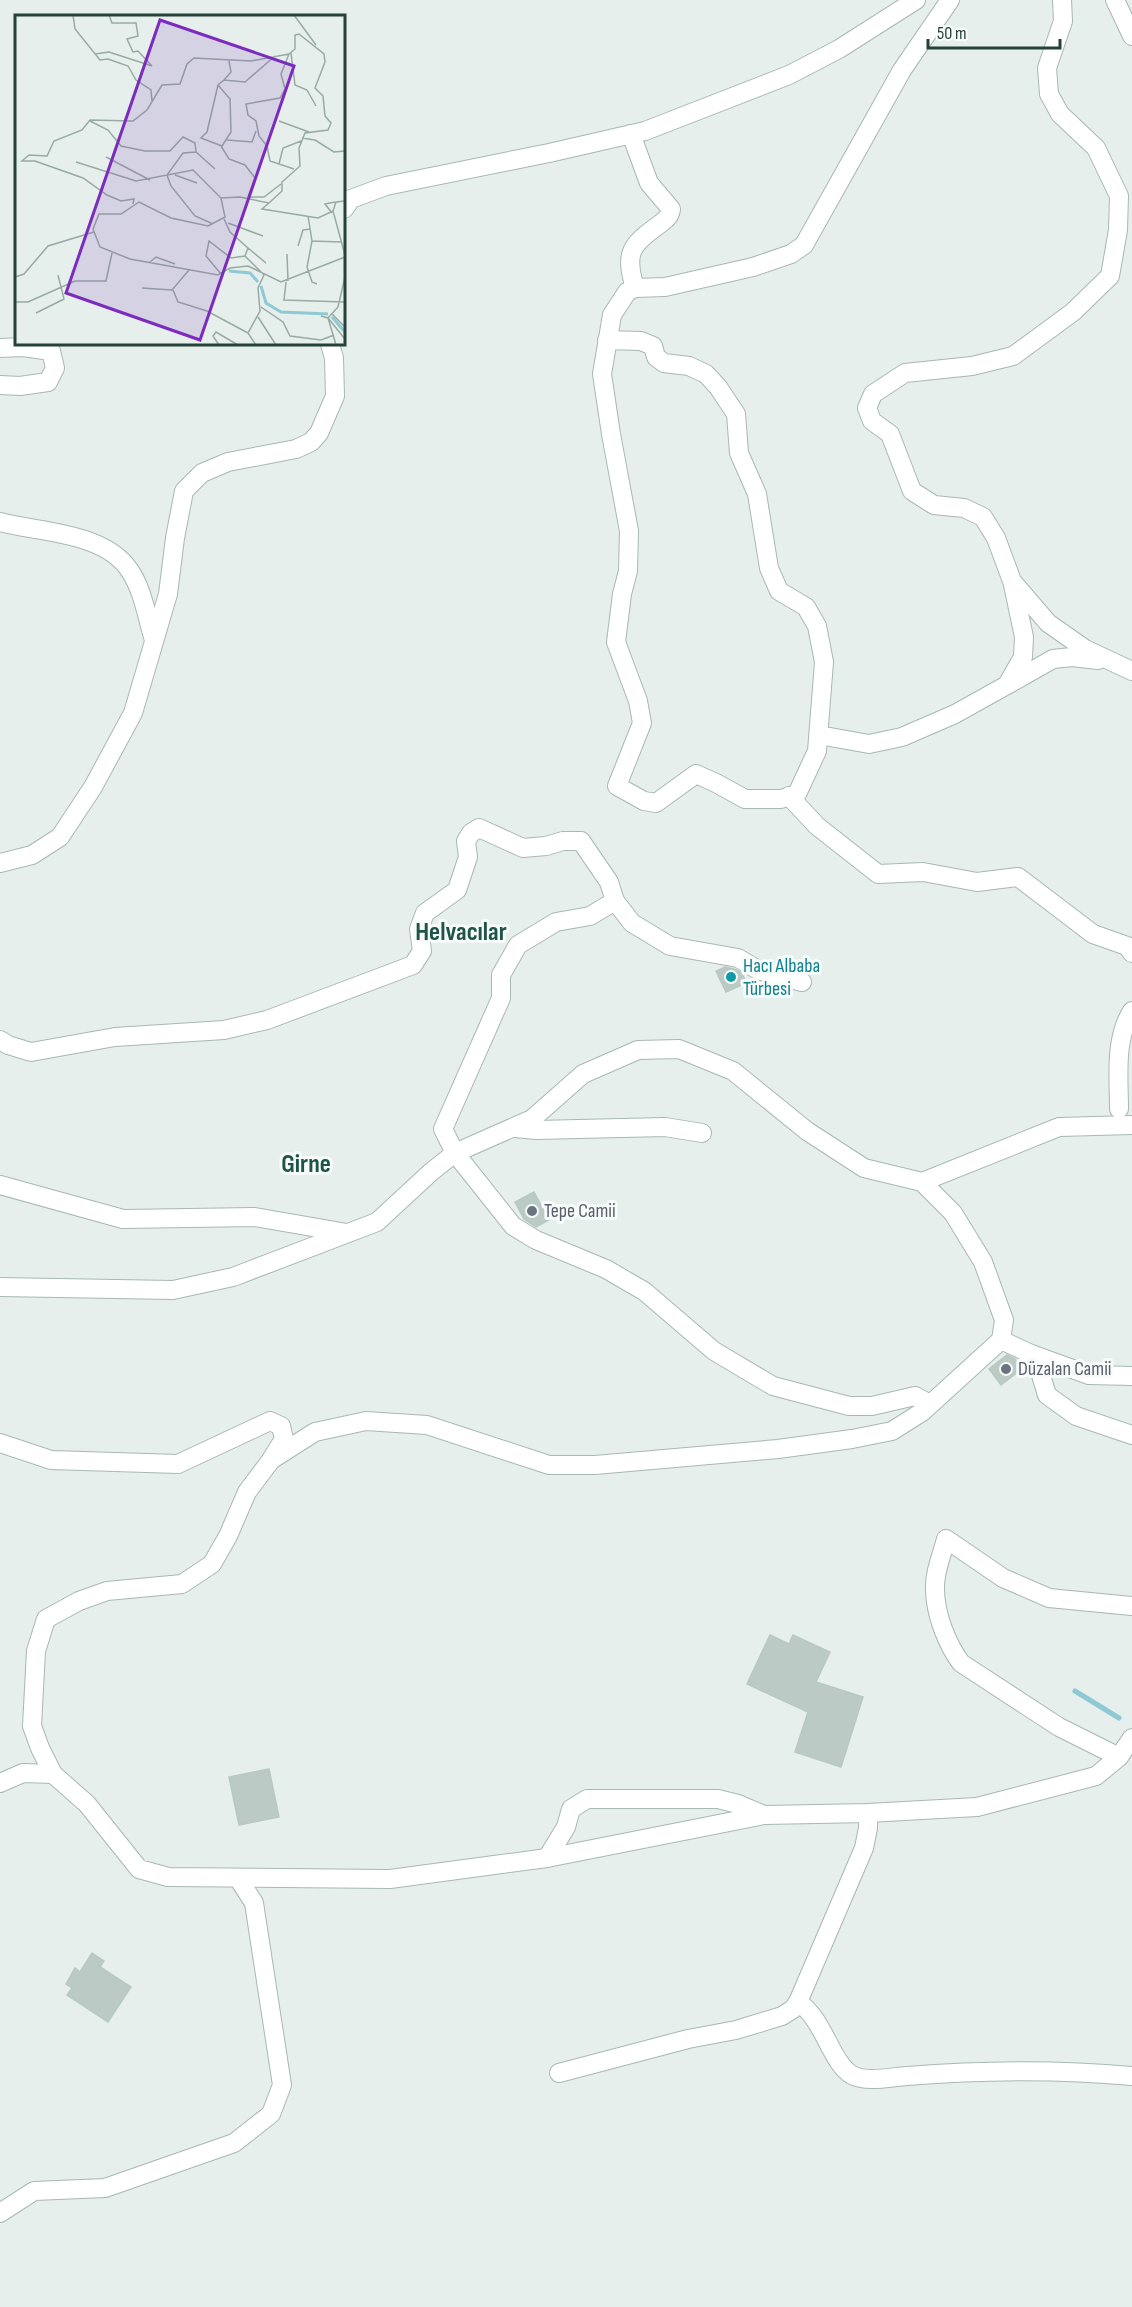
<svg xmlns="http://www.w3.org/2000/svg" width="1132" height="2307" font-family="'Sofia Sans Condensed',sans-serif">
<style>
.lines{fill:none;stroke-linecap:round;stroke-linejoin:round}
.stream{stroke:#8ec9d4;stroke-width:5}
.building{fill:#bbcac4;stroke:#b8c9c2;stroke-width:1.5}
.minor-casing{stroke:#a8b8b2;stroke-width:20}
.minor{stroke:#fff;stroke-width:18}
.culture-dot{fill:#0f9aa8;stroke:#f7fbf9;stroke-width:2}
.worship-dot{fill:#6b7280;stroke:#f7fbf9;stroke-width:2}
.labels{text-anchor:middle;dominant-baseline:central;stroke-width:6;stroke-linejoin:round;paint-order:stroke}
.culture-label{font-size:20px;fill:#0d838f;stroke:#f7fbf9;text-anchor:start}
.worship-label{font-size:20px;fill:#5b616d;stroke:#f7fbf9;text-anchor:start}
.district-label{font-size:26px;font-weight:bold;fill:#1f5548;stroke:#f7fbf9}
.inset-river{fill:none;stroke:#8ec9d4;stroke-width:3}
.inset-road{fill:none;stroke:#98aaa4;stroke-width:1.5}
.view{fill:#7b2cbf;fill-opacity:0.15;stroke:#7b2cbf;stroke-width:3}
.inset-edge{fill:none;stroke:#24423a;stroke-width:3}
</style>
<rect width="100%" height="100%" fill="#e6efeb"/>
<g class="lines">
<path class="stream" d="M 1075,1691 L 1119,1718"/>
</g>
<g class="building">
<path d="M 725,967 L 734,969 L 742,973 L 746,983 L 726,992 L 716,971 Z"/>
<path d="M 534,1192 L 549,1220 L 536,1227 L 524,1219 L 515,1202 Z"/>
<path d="M 1007,1355 L 1015,1359 L 1023,1368 L 1001,1385 L 989,1369 Z"/>
<path d="M 770,1635 L 789,1644 L 793,1635 L 830,1652 L 816,1682 L 863,1697 L 841,1767 L 795,1752 L 808,1712 L 747,1684 Z"/>
<path d="M 269,1769 L 279,1817 L 239,1825 L 229,1777 Z"/>
<path d="M 92,1953 L 104,1961 L 100,1967 L 131,1987 L 108,2022 L 67,1995 L 72,1988 L 66,1984 L 75,1968 L 80,1972 Z"/>
</g>
<g class="lines">
<g class="minor-casing">
<g id="minor">
<path d="M 1062,0 L 1063,21 L 1047,68 L 1049,94 L 1060,114 L 1096,148 L 1119,196 L 1118,230 L 1110,276 L 1073,312 L 1013,356 L 972,366 L 905,373 L 873,394 L 867,408 L 872,421 L 890,434 L 912,491 L 934,505 L 964,508 L 983,517 L 996,538 L 1012,581 L 1048,623 L 1085,649 L 1132,671"/>
<path d="M 1115,0 L 1132,36"/>
<path d="M 631,134 L 649,183 L 671,209 C 670,217 666,219 660,224 C 631,245 624,252 635,288"/>
<path d="M 344,209 L 351,199 L 386,186 L 549,153 L 645,131 L 789,75 L 839,49 L 916,0"/>
<path d="M 607,340 L 641,341 L 653,346 L 656,357 L 664,363 L 689,366 L 706,374 L 718,387 L 736,414 L 739,453 L 757,494 L 769,568 L 779,591 L 806,607 L 817,626 L 824,662 L 817,751 L 797,794 L 781,799 L 745,799 L 716,783 L 696,774 L 656,803 L 644,801 L 617,786 L 642,723 L 638,701 L 616,642 L 622,594 L 628,571 L 629,531 L 611,434 L 602,374 L 612,315 L 627,292 L 635,288 L 665,287 L 753,267 L 791,254 L 804,245 L 902,70 L 950,0"/>
<path d="M 0,348 L 23,347 L 51,351 L 55,368 L 48,382 L 20,386 L 0,385"/>
<path d="M 0,522 C 41,533 105,532 130,571 C 143,590 147,618 154,640"/>
<path d="M 1009,684 L 1053,659 L 1072,657 L 1098,660"/>
<path d="M 819,735 L 869,744 L 902,737 L 955,714 L 1007,685 L 1023,657 L 1024,637 L 1013,585"/>
<path d="M 789,796 L 817,826 L 878,874 L 923,872 L 977,882 L 1018,877 L 1093,934 L 1127,946 L 1132,953"/>
<path d="M 0,863 L 32,855 L 60,837 L 93,787 L 133,713 L 168,594 L 175,538 L 184,491 L 202,473 L 228,462 L 296,449 L 311,442 L 319,433 L 335,396 L 334,358 L 330,344"/>
<path d="M 615,901 L 632,923 L 670,946 L 738,958 L 758,970 L 802,982"/>
<path d="M 0,1040 L 8,1045 L 31,1052 L 115,1037 L 224,1030 L 267,1020 L 413,965 L 422,951 L 419,929 L 425,913 L 457,890 L 468,857 L 466,841 L 471,833 L 479,828 L 523,848 L 546,846 L 563,841 L 581,841 L 609,882 L 615,901 L 590,916 L 556,922 L 518,945 L 501,975 L 501,998 L 443,1129 L 455,1153 L 513,1226 L 536,1240 L 606,1269 L 630,1283 L 644,1291 L 714,1351 L 773,1386 L 849,1406 L 872,1406 L 915,1396 L 930,1404"/>
<path d="M 1119,1109 C 1119,1078 1114,1039 1132,1011"/>
<path d="M 515,1128 L 536,1130 L 665,1127 L 702,1133"/>
<path d="M 922,1182 L 1059,1127 L 1132,1125"/>
<path d="M 0,1185 L 123,1219 L 255,1217 L 347,1233"/>
<path d="M 0,1287 L 173,1290 L 233,1277 L 377,1222 L 431,1172 L 455,1153 L 532,1119 L 583,1074 L 638,1050 L 679,1049 L 733,1071 L 807,1131 L 864,1168 L 922,1182 L 953,1213 L 983,1262 L 1004,1320 L 1001,1340 L 922,1412 L 892,1431 L 852,1439 L 778,1449 L 595,1465 L 549,1465 L 427,1425 L 366,1421 L 315,1432 L 271,1460 L 247,1492 L 228,1536 L 212,1564 L 182,1584 L 107,1591 L 79,1601 L 46,1619 L 36,1651 L 32,1726 L 40,1748 L 53,1774 L 87,1804 L 139,1869 L 168,1877 L 390,1879 L 547,1858 L 764,1815 L 868,1813 L 977,1807 L 1096,1776 L 1119,1757 L 1132,1738"/>
<path d="M 1001,1340 L 1031,1354 L 1040,1372 L 1047,1395 L 1076,1416 L 1132,1435"/>
<path d="M 1031,1354 L 1089,1375 L 1132,1376"/>
<path d="M 0,1443 L 51,1460 L 178,1464 L 270,1421 L 281,1426 L 284,1439 L 272,1458"/>
<path d="M 1119,1757 L 1059,1727 L 961,1663 C 947,1644 935,1614 935,1589 C 934,1573 942,1555 946,1539 L 1003,1578 L 1049,1598 L 1132,1606"/>
<path d="M 0,1783 L 23,1773 L 53,1774"/>
<path d="M 547,1858 L 566,1827 L 571,1809 L 587,1799 L 718,1799 L 738,1804 L 764,1815"/>
<path d="M 798,2002 C 824,2019 831,2063 852,2075 C 867,2083 891,2077 907,2076 C 982,2070 1057,2069 1132,2076"/>
<path d="M 559,2073 L 688,2039 L 736,2030 L 782,2016 L 793,2009 L 798,2002 L 864,1848 L 868,1828 L 868,1813"/>
<path d="M 0,2213 L 34,2191 L 105,2188 L 234,2143 L 271,2114 L 282,2085 L 254,1903 L 238,1878"/>
</g>
</g>
<use href="#minor" class="minor"/>
</g>
<circle class="culture-dot" cx="731" cy="977" r="6"/>
<g class="worship-dot">
<circle cx="532" cy="1211" r="6"/>
<circle cx="1006" cy="1369" r="6"/>
</g>
<g class="labels">
<g class="culture-label">
<text x="743" y="966">Hacı Albaba<tspan x="743" dy="23">Türbesi</tspan></text>
</g>
<g class="worship-label">
<text x="544" y="1211">Tepe Camii</text>
<text x="1018" y="1369">Düzalan Camii</text>
</g>
<g class="district-label">
<text x="461" y="932">Helvacılar</text>
<text x="306" y="1164">Girne</text>
</g>
</g>
<g transform="translate(15 15)">
<rect width="330" height="330" fill="#e6efeb"/>
<path class="inset-river" d="M 214,256 L 235,258 L 243,267M 246,271 L 251,288 L 266,297 L 313,299M 317,302 L 330,317"/>
<path class="inset-road" d="M 58,0 L 60,14 L 85,45 L 93,44 L 113,51 L 121,65 L 136,75 L 137,86M 279,0 L 301,30M 276,38 L 280,70 L 292,75 L 301,91M 80,39 L 94,37 L 137,51 L 123,36 L 118,37 L 112,24 L 123,21 L 121,8 L 97,8 L 94,0M 274,39 L 266,59 L 270,74 L 265,83 L 231,89 L 233,100 L 241,106 L 244,121 L 252,131 L 255,146 L 279,154M 209,65 L 216,57 L 214,46M 203,70 L 215,84 L 216,117 L 207,131 L 186,123 L 192,117 L 203,70 L 209,65 L 230,67 L 260,41M 75,106 L 93,115 L 106,131 L 130,136 L 155,136 L 168,122 L 180,128 L 181,137 L 168,138 L 152,160 L 156,171 L 180,201 L 198,209M 264,106 L 294,117M 287,123 L 300,125 L 319,137 L 330,136M 212,125 L 237,127 L 241,116M 206,131 L 214,144 L 230,150 L 240,163 L 233,182M 181,137 L 200,154M 91,142 L 135,165M 61,147 L 121,166 L 178,155 L 206,183 L 210,202 L 193,211 L 156,203 L 124,187 L 106,199 L 84,199 L 78,214 L 85,232 L 115,244 L 203,260 L 215,253 L 233,251 L 266,267 L 330,242M 264,149 L 268,133 L 286,126M 160,160 L 182,168M 233,182 L 249,182 L 266,169M 330,186 L 321,187 L 318,196 L 330,240M 254,188 L 247,194 L 303,203 L 318,196M 118,189 L 119,184 L 106,186 L 92,180 L 68,163 L 20,146 L 7,146 L 14,140 L 32,141 L 39,126 L 67,115 L 75,105 L 118,106 L 132,95 L 147,70 L 165,69 L 172,49 L 179,43 L 236,46 L 274,39 L 280,34 L 280,20 L 284,19 L 309,39 L 310,47 L 300,73 L 308,81 L 310,101 L 316,108 L 313,115 L 290,118 L 284,133 L 285,151 L 267,167 L 267,176 L 254,188 L 225,182 L 206,183M 317,198 L 310,189 L 320,187M 293,201 L 297,226 L 292,252 L 297,267 L 302,269M 209,204 L 215,217 L 233,233 L 230,241 L 249,260 L 243,273 L 245,296 L 233,318 L 241,330M 213,208 L 248,221M 297,226 L 326,227M 283,231 L 288,215 L 295,214M 233,233 L 251,248M 272,239 L 273,266M 135,247 L 141,242 L 160,249M 206,259 L 191,241 L 194,226 L 216,243 L 230,241M 0,262 L 9,259 L 33,231 L 79,217M 271,267 L 269,285 L 330,287M 127,273 L 157,275 L 174,255M 158,275 L 163,287 L 192,296 L 233,318M 0,287 L 13,287 L 60,266 L 91,266 L 97,238M 246,292 L 268,307 L 275,321 L 306,325 L 319,320M 21,298 L 49,284 L 43,260M 317,299 L 330,312M 306,301 L 313,303 L 330,324M 243,302 L 261,330M 204,330 L 198,321 L 201,317 L 223,330M 321,330 L 313,303 L 323,292 L 330,262"/>
<path class="view" d="M 145,5 L 279,51 L 185,325 L 51,278 Z"/>
<rect width="330" height="330" class="inset-edge"/>
</g>
<path d="M928 39v9h132v-9" fill="none" stroke="#24423a" stroke-width="3"/>
<text x="937" y="39" font-size="18" fill="#24423a" stroke="#f7fbf9" stroke-width="4.5" paint-order="stroke">50 m</text>
</svg>
